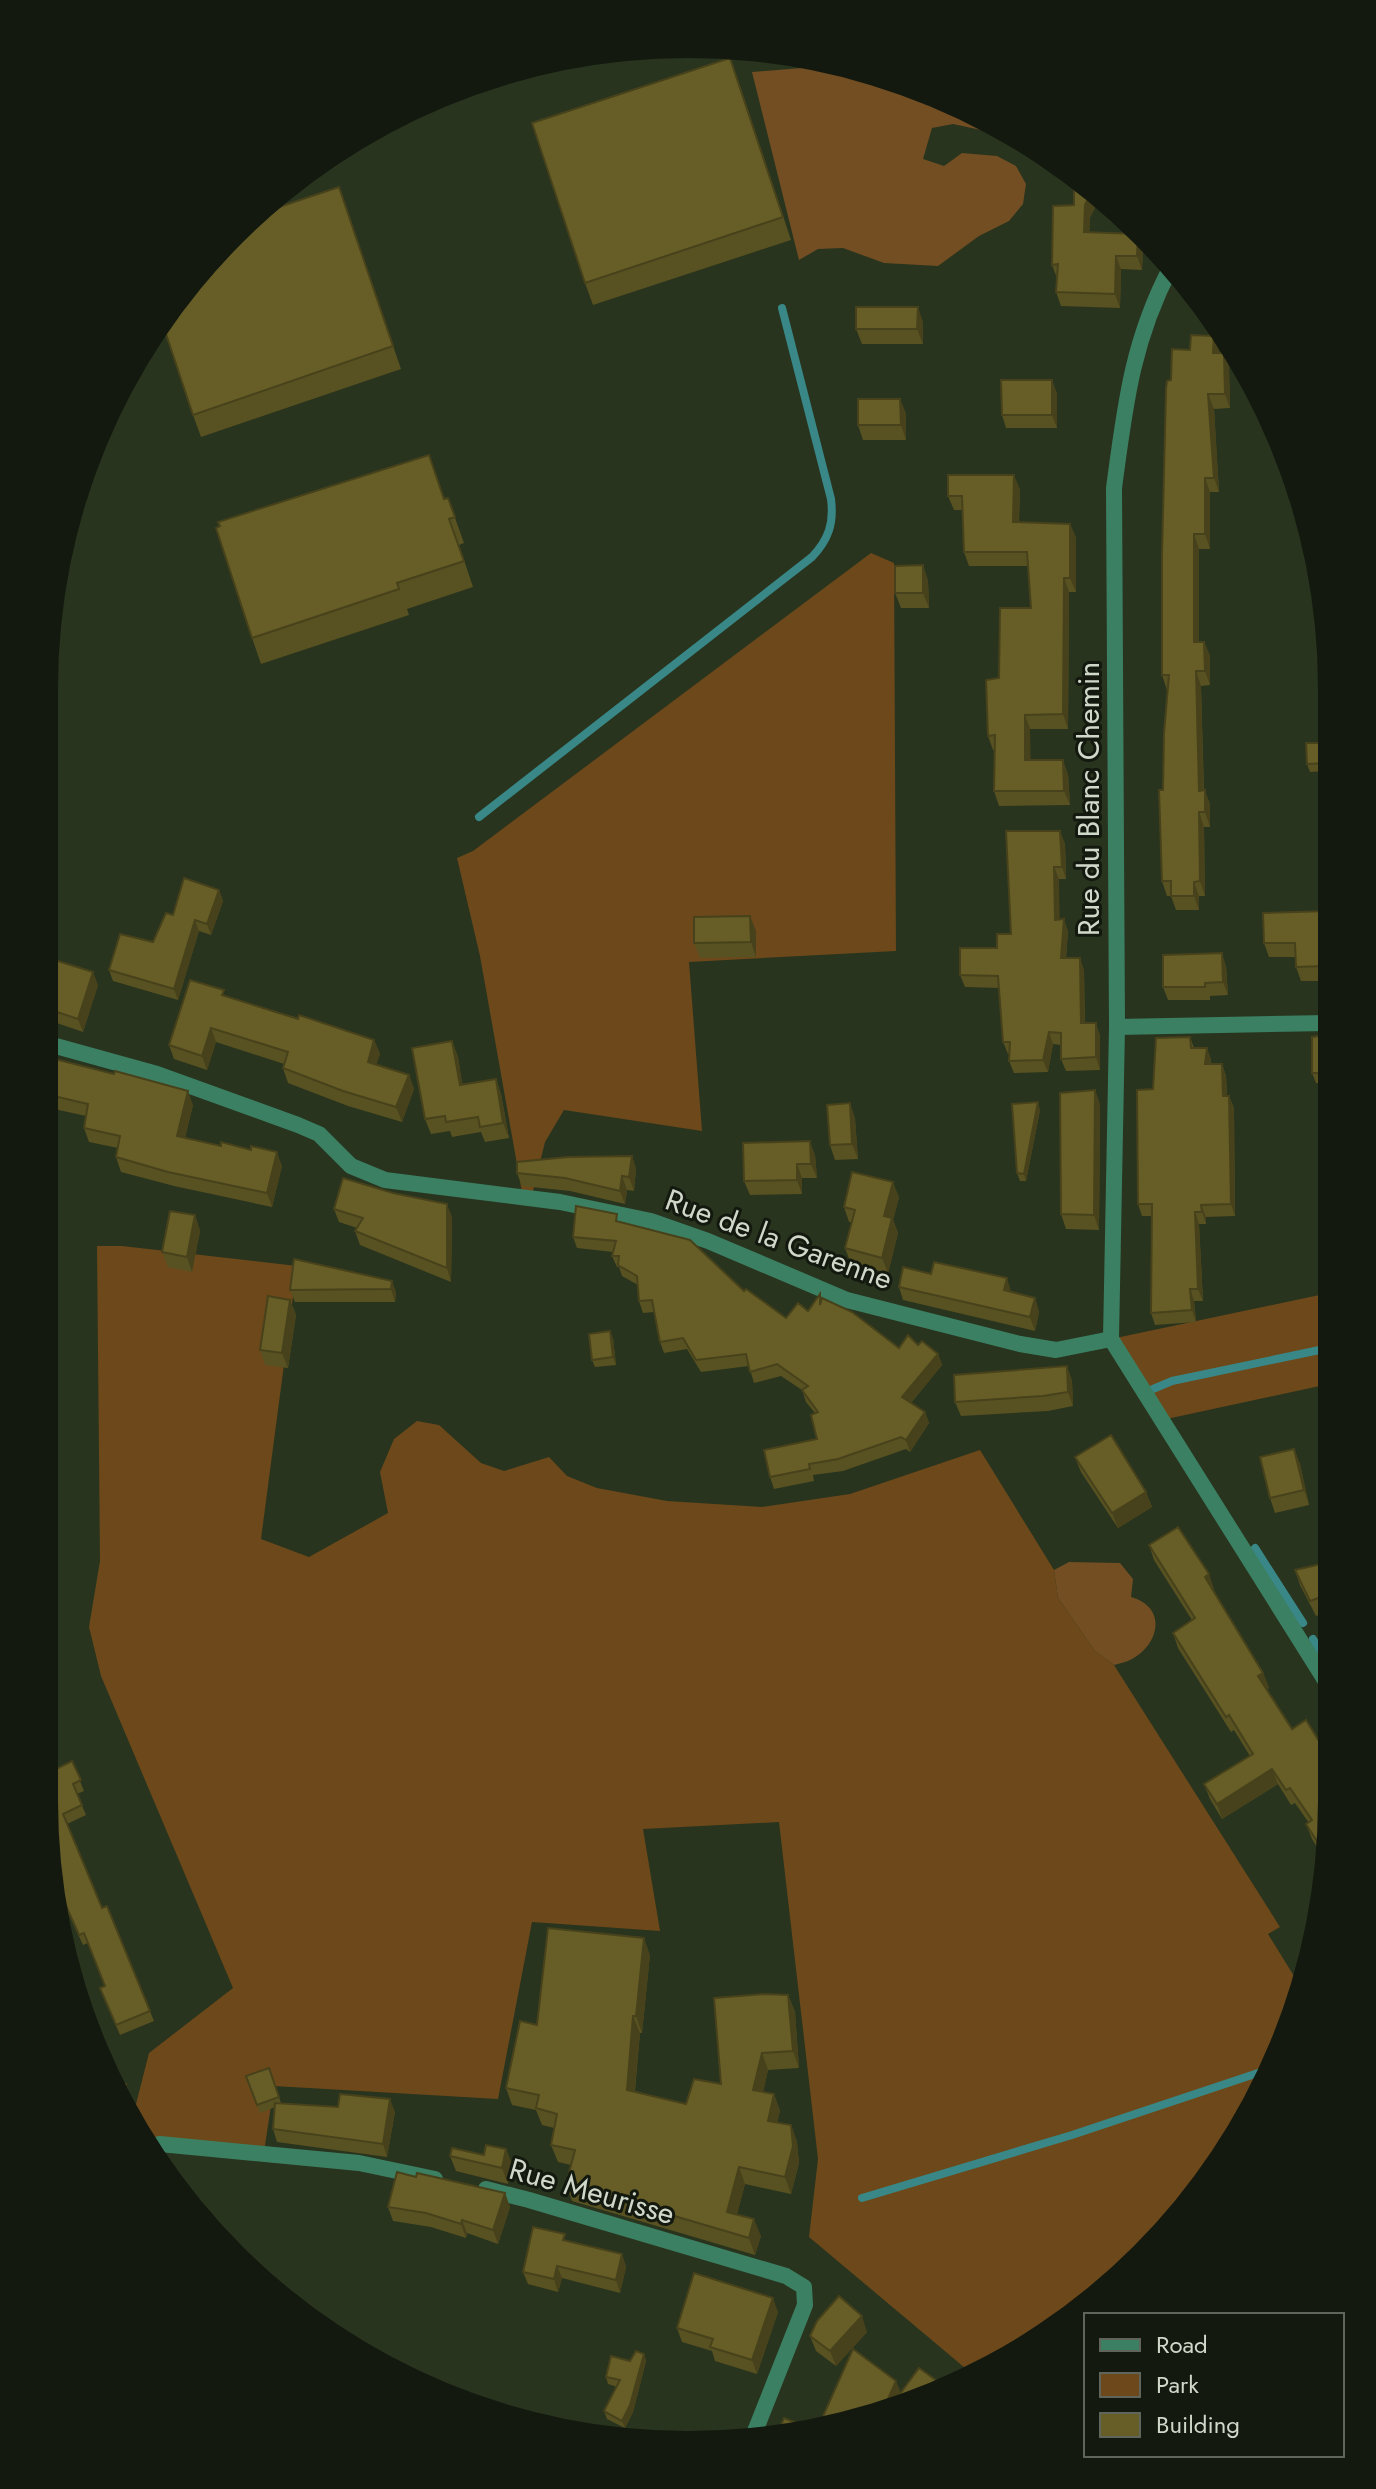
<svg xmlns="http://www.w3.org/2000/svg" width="1376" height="2489" font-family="Jost,sans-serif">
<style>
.green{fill:#6c481a}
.forest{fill:#724e22}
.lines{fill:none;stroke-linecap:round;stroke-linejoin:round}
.stream{stroke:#398887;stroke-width:8}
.minor{stroke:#3c8063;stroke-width:16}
.wall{fill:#585121}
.shaded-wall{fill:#47421b}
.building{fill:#665e26;stroke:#47421b;stroke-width:2}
.labels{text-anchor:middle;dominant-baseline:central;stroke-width:6;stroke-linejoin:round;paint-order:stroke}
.street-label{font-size:30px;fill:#d0d8ca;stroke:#141910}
</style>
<rect width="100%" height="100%" fill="#28341e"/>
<g class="green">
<path d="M 871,553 L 894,563 L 896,951 L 689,962 L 702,1131 L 564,1110 L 545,1142 L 531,1199 L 523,1198 L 480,956 L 457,858 L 473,851 Z"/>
<path d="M 97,1246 L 122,1246 L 297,1266 L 261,1539 L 309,1557 L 388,1513 L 380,1472 L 394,1439 L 417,1421 L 439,1425 L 481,1463 L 504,1471 L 549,1457 L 567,1476 L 597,1488 L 667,1501 L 762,1507 L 850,1494 L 980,1450 L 1054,1570 L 1058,1598 L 1095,1651 L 1114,1665 L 1280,1927 L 1268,1934 L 1302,1989 L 1298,2008 L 1245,2123 L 1112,2285 L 971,2373 L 809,2237 L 818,2159 L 779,1822 L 643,1829 L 660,1931 L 532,1922 L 498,2099 L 274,2086 L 264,2152 L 152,2146 L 134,2112 L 149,2053 L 233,1988 L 101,1676 L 89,1627 L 100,1561 Z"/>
<path d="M 1329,1293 L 1329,1384 L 1162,1420 L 1111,1339 Z"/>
</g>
<g class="forest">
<path d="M 839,65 L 895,78 L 1000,126 L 981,130 L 953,124 L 932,128 L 923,159 L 944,166 L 962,153 L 997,156 L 1016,166 L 1026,184 L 1023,204 L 1009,221 L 979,236 L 938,266 L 884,263 L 843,248 L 818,249 L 799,260 L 752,72 Z"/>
<path d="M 1069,1562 L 1120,1563 L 1133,1579 L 1131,1597 C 1167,1607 1160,1644 1132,1659 C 1127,1662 1120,1663 1114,1665 L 1095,1651 L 1058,1598 L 1054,1570 Z"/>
</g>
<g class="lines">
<g class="stream">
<path d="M 479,817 L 812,557 C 829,539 834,523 831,499 L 782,308"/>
<path d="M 1153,1389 L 1172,1381 L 1329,1348"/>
<path d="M 1255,1548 L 1303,1623"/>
<path d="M 1313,1639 L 1322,1654"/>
<path d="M 862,2198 L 1072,2135 L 1270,2069"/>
</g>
<g class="minor">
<path d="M 1117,1027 L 1328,1023"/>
<path d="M 45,1043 L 157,1074 L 298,1125 L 319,1134 L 351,1166 L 385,1180 L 560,1202 L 651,1221 L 708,1241 L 847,1300 L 1020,1344 L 1056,1350 L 1111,1339"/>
<path d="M 1111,1339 L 1117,1027 L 1114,488 C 1125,406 1132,341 1171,267"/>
<path d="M 1111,1339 L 1330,1688"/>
<path d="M 152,2146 L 160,2144 L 359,2163 L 435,2179"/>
<path d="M 486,2189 L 529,2200 L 786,2276 L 804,2287 L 805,2305 L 752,2439"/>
</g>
</g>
<g class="wall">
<path d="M 738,80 L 791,240 L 593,305 L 585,283 Z"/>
<path d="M 339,187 L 401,369 L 201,437 L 193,415 Z"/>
<path d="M 1074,205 L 1090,218 L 1089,233 L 1138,234 L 1143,248 L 1142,270 L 1121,269 L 1120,308 L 1061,306 L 1056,292 L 1057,278 L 1052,265 Z"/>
<path d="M 923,322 L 923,344 L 862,344 L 856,329 Z"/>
<path d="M 1190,350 L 1219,350 L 1219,353 L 1229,367 L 1230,408 L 1214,409 L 1219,492 L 1210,492 L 1210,549 L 1199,549 L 1199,642 L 1204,642 L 1210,656 L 1210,685 L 1201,686 L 1204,790 L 1210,804 L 1210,827 L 1204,827 L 1205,896 L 1199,896 L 1199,910 L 1176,910 L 1171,896 L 1167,896 L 1162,881 L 1163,790 L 1167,690 L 1162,675 Z"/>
<path d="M 1057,393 L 1057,428 L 1006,428 L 1002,415 Z"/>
<path d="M 900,399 L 906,414 L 906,440 L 863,440 L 858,425 Z"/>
<path d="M 1020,489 L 1019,523 L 1070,524 L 1076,538 L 1076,592 L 1069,592 L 1068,729 L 1030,729 L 1030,760 L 1068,774 L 1070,805 L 999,806 L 994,791 L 995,750 L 993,750 L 988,736 L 999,678 L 1031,608 L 1028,566 L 969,566 L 964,552 L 963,510 L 954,510 L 948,496 Z"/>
<path d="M 448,498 L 464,543 L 459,545 L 473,587 L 407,609 L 409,615 L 261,664 L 252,638 L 445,499 Z"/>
<path d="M 928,580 L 929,608 L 901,608 L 895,593 Z"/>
<path d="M 1327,743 L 1327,771 L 1310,772 L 1307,764 Z"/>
<path d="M 1065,843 L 1066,879 L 1059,879 L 1059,920 L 1068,931 L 1066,958 L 1080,958 L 1084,971 L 1085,1023 L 1100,1035 L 1100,1070 L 1066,1071 L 1061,1059 L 1061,1045 L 1053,1044 L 1048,1072 L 1014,1073 L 1009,1061 L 1009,1054 L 1008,1054 L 1003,1042 L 999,988 L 965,987 L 960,975 L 997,948 L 1011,934 Z"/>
<path d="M 219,890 L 223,901 L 211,935 L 199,931 L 178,1000 L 113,981 L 109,970 L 153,942 L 173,915 Z"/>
<path d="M 1328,911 L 1328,981 L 1301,981 L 1296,967 L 1296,957 L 1269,957 L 1264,943 Z"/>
<path d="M 756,931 L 756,957 L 700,958 L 694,943 Z"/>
<path d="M 45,933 L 50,946 L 47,957 L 98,985 L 83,1032 L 45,1019 Z"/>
<path d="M 1226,966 L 1228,995 L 1210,996 L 1210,1000 L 1168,1000 L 1163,987 Z"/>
<path d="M 226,997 L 374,1040 L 380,1054 L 376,1064 L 409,1075 L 414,1089 L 402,1122 L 348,1106 L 288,1083 L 283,1068 L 284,1064 L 216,1042 L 207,1070 L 174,1059 L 169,1045 Z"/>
<path d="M 1328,1035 L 1328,1083 L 1316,1083 L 1312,1073 Z"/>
<path d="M 1190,1037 L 1194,1048 L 1207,1048 L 1211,1060 L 1211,1064 L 1222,1064 L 1226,1076 L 1227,1096 L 1229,1096 L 1234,1108 L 1235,1216 L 1206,1217 L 1206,1224 L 1199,1224 L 1203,1301 L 1194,1301 L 1196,1322 L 1155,1325 L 1151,1313 L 1151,1216 L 1142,1216 L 1138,1204 L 1153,1089 Z"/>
<path d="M 452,1041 L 458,1057 L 462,1084 L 496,1079 L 501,1094 L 509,1138 L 485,1142 L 481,1132 L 452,1137 L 450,1131 L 431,1134 L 425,1119 Z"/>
<path d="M 45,1062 L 193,1105 L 185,1138 L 282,1166 L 272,1207 L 174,1186 L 121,1172 L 116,1157 L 118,1148 L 89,1142 L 84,1128 L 86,1116 L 45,1107 Z"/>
<path d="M 1095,1090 L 1100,1105 L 1099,1230 L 1066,1229 L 1061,1214 Z"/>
<path d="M 850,1103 L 855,1119 L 858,1159 L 835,1160 L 830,1145 Z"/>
<path d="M 1040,1110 L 1026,1181 L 1020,1181 L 1017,1173 Z"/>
<path d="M 815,1155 L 817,1178 L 802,1178 L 802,1194 L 750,1195 L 744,1181 Z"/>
<path d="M 632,1156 L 636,1169 L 634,1191 L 627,1190 L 625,1204 L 570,1191 L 522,1186 L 517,1173 Z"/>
<path d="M 393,1193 L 452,1217 L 451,1282 L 360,1245 L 355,1231 L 357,1228 L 339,1222 L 334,1209 Z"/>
<path d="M 899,1197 L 893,1220 L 898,1233 L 888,1273 L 851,1264 L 845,1248 L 852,1222 L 849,1222 L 844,1207 Z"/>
<path d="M 195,1215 L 200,1231 L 192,1272 L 168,1267 L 162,1252 Z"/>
<path d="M 620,1222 L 744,1291 L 786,1318 L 808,1311 L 822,1300 L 899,1348 L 918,1345 L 938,1354 L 942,1365 L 911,1403 L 925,1412 L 929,1423 L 910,1452 L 906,1449 L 843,1471 L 813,1475 L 814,1481 L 774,1489 L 770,1477 L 817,1439 L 815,1413 L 806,1402 L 802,1390 L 781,1376 L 754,1383 L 749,1366 L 701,1372 L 687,1349 L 664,1353 L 660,1342 L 654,1312 L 643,1313 L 639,1301 L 638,1285 L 622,1276 L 619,1267 L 617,1267 L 612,1256 L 613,1252 L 577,1248 L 573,1237 Z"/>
<path d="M 931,1274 L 1011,1291 L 1035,1298 L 1039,1312 L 1035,1331 L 903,1300 L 899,1287 Z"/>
<path d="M 392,1281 L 396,1293 L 395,1302 L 295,1302 L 290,1290 Z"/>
<path d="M 290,1300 L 296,1315 L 288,1368 L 265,1365 L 260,1350 Z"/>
<path d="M 613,1338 L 616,1365 L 595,1367 L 592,1360 Z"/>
<path d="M 1067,1366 L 1072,1381 L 1073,1406 L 1048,1411 L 961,1416 L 955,1402 Z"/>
<path d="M 1294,1449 L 1300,1464 L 1309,1505 L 1275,1513 L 1270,1498 Z"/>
<path d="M 1075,1457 L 1146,1492 L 1152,1507 L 1118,1528 L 1081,1472 Z"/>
<path d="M 1149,1545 L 1209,1574 L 1213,1590 L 1263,1673 L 1269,1688 L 1266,1689 L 1331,1843 L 1327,1863 L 1312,1839 L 1306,1824 L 1309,1823 L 1295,1803 L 1291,1805 L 1278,1784 L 1222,1819 L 1210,1799 L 1204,1784 L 1250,1756 L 1234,1730 L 1231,1732 L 1178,1648 L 1173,1633 L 1192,1620 L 1154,1560 Z"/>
<path d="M 1330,1562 L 1330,1611 L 1316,1616 L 1300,1585 L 1295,1570 Z"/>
<path d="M 72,1761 L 84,1791 L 77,1794 L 86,1815 L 67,1824 L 102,1908 L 107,1906 L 154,2021 L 120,2035 L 100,1988 L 105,1986 L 88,1943 L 83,1945 L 59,1893 L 44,1801 Z"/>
<path d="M 650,1955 L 642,2033 L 640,2033 L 635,2091 L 686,2104 L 721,2084 L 788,1995 L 795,2012 L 799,2068 L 768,2070 L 763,2092 L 774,2094 L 780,2111 L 777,2123 L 791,2125 L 797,2142 L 799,2163 L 791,2194 L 745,2184 L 737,2214 L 761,2236 L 755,2255 L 572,2201 L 566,2184 L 571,2165 L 558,2162 L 551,2145 L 554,2128 L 542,2125 L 536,2110 L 512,2105 L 506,2088 L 537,2025 Z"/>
<path d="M 269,2068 L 281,2103 L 395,2112 L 387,2157 L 277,2142 L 273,2129 L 275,2107 L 260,2113 L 246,2076 Z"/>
<path d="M 506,2149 L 512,2164 L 508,2184 L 456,2171 L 450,2156 L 484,2155 Z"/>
<path d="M 416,2177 L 505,2193 L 510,2207 L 498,2244 L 467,2233 L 466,2238 L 431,2227 L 393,2221 L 388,2207 Z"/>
<path d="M 567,2241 L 622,2254 L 626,2267 L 620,2293 L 562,2278 L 558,2292 L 528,2284 L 523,2272 Z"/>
<path d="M 778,2312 L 757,2374 L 715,2361 L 712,2351 L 682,2342 L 677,2328 Z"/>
<path d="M 867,2332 L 836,2366 L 816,2351 L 810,2336 Z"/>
<path d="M 644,2354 L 646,2361 L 633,2412 L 625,2428 L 607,2419 L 604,2411 L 617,2387 L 608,2384 L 606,2377 Z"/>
</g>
<g class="shaded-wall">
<path d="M 1091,192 L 1100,199 L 1090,218 L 1089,246 L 1084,232 L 1085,205 Z"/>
<path d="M 1138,234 L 1143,248 L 1142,270 L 1137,256 Z"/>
<path d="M 1116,256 L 1121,269 L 1120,308 L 1115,294 Z"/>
<path d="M 918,307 L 923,322 L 923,344 L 917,329 Z"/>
<path d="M 1214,336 L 1219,350 L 1218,368 L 1213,353 Z"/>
<path d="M 1224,353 L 1229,367 L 1230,408 L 1225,394 Z"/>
<path d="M 1052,380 L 1057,393 L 1057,428 L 1052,415 Z"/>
<path d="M 1208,394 L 1214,409 L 1219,492 L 1214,478 Z"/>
<path d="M 900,399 L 906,414 L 906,440 L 901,425 Z"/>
<path d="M 1014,475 L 1020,489 L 1018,537 L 1013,522 Z"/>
<path d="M 1205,478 L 1210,492 L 1210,549 L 1205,534 Z"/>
<path d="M 1070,524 L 1076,538 L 1076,592 L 1070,578 Z"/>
<path d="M 1194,534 L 1199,549 L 1199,656 L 1194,642 Z"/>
<path d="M 923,565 L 928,580 L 929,608 L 923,593 Z"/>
<path d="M 1064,578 L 1069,592 L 1068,729 L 1063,714 Z"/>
<path d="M 1204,642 L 1210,656 L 1210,685 L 1205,671 Z"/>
<path d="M 1196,671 L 1201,686 L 1204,805 L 1199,791 Z"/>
<path d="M 1025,715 L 1030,729 L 1031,775 L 1025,760 Z"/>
<path d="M 1063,760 L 1068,774 L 1070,805 L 1064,791 Z"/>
<path d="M 1205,790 L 1210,804 L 1210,827 L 1205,812 Z"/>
<path d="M 1199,812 L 1204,827 L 1205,896 L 1200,881 Z"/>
<path d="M 1060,831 L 1065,843 L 1066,879 L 1062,867 Z"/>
<path d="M 1054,867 L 1059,879 L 1060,932 L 1055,920 Z"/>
<path d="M 1194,882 L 1199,896 L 1199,910 L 1194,896 Z"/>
<path d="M 219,890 L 223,901 L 211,935 L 207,924 Z"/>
<path d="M 750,916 L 756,931 L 756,957 L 751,942 Z"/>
<path d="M 1064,919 L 1068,931 L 1065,971 L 1061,958 Z"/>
<path d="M 195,920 L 199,931 L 178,1000 L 174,989 Z"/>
<path d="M 46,933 L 50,946 L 45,966 L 45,936 Z"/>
<path d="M 1326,947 L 1328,953 L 1328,974 L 1325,966 Z"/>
<path d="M 1222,953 L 1226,966 L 1228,995 L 1223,982 Z"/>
<path d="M 1080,958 L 1084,971 L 1085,1036 L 1081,1023 Z"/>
<path d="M 93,972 L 98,985 L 83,1032 L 78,1019 Z"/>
<path d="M 1096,1023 L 1100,1035 L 1100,1070 L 1096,1057 Z"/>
<path d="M 211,1028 L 216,1042 L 207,1070 L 202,1056 Z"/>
<path d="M 1049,1032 L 1053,1044 L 1048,1072 L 1043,1060 Z"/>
<path d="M 374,1040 L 380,1054 L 373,1076 L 368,1062 Z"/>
<path d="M 452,1041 L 458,1057 L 465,1100 L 460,1085 Z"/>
<path d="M 1207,1048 L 1211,1060 L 1209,1076 L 1205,1064 Z"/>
<path d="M 1222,1064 L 1226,1076 L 1228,1108 L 1223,1096 Z"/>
<path d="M 409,1075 L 414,1089 L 402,1122 L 396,1107 Z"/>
<path d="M 496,1079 L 501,1094 L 509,1138 L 503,1123 Z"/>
<path d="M 1095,1090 L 1100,1105 L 1099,1230 L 1094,1215 Z"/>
<path d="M 188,1091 L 193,1105 L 182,1150 L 177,1136 Z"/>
<path d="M 1229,1096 L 1234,1108 L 1235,1216 L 1231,1204 Z"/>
<path d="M 1038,1102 L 1040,1110 L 1026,1181 L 1024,1174 Z"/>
<path d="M 850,1103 L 855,1119 L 858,1159 L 852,1144 Z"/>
<path d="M 810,1141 L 815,1155 L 817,1178 L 811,1164 Z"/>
<path d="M 277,1152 L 282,1166 L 272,1207 L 267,1193 Z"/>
<path d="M 632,1156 L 636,1169 L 634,1191 L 629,1177 Z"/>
<path d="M 797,1164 L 802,1178 L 802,1194 L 797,1180 Z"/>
<path d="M 622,1176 L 627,1190 L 625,1204 L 620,1191 Z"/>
<path d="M 893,1182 L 899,1197 L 893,1220 L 898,1233 L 888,1273 L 882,1258 L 884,1216 Z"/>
<path d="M 447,1204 L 452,1217 L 451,1282 L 447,1268 Z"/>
<path d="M 1201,1205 L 1206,1217 L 1206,1224 L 1202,1212 Z"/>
<path d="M 1195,1212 L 1199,1224 L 1203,1301 L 1198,1289 Z"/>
<path d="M 195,1215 L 200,1231 L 192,1272 L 187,1257 Z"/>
<path d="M 1007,1278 L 1011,1291 L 1009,1304 L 1004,1290 Z"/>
<path d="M 392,1281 L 396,1293 L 395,1302 L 391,1289 Z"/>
<path d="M 1190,1289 L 1194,1301 L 1196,1322 L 1192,1310 Z"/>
<path d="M 1035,1298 L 1039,1312 L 1035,1331 L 1030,1317 Z"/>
<path d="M 290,1300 L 296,1315 L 288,1368 L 282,1353 Z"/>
<path d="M 610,1331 L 613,1338 L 616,1365 L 613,1357 Z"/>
<path d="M 938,1354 L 942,1365 L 906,1409 L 902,1397 Z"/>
<path d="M 1067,1366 L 1072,1381 L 1073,1406 L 1068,1392 Z"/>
<path d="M 925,1412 L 929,1423 L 910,1452 L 906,1440 Z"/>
<path d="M 1294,1449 L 1300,1464 L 1309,1505 L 1304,1490 Z"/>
<path d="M 1146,1492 L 1152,1507 L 1118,1528 L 1112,1513 Z"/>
<path d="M 1209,1574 L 1214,1589 L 1211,1592 L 1205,1577 Z"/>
<path d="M 1263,1673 L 1269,1688 L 1263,1691 L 1258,1676 Z"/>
<path d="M 1272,1769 L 1278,1784 L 1222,1819 L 1217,1804 Z"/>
<path d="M 644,1938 L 650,1955 L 642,2033 L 636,2016 Z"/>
<path d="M 788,1995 L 795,2012 L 799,2068 L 793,2051 Z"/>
<path d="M 633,2016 L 640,2033 L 633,2107 L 627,2090 Z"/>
<path d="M 762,2053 L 768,2070 L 760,2107 L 753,2090 Z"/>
<path d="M 126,2084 L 129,2092 L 127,2099 L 123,2093 Z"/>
<path d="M 774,2094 L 780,2111 L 774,2138 L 768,2121 Z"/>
<path d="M 390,2099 L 395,2112 L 387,2157 L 383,2144 Z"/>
<path d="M 791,2125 L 797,2142 L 799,2163 L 791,2194 L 785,2177 Z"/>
<path d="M 506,2149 L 512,2164 L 508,2184 L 502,2168 Z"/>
<path d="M 739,2167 L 745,2184 L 733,2229 L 727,2212 Z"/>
<path d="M 505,2193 L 510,2207 L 498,2244 L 493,2230 Z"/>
<path d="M 754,2219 L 761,2236 L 755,2255 L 749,2238 Z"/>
<path d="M 462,2220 L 467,2233 L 466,2238 L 461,2224 Z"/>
<path d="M 622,2254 L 626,2267 L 620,2293 L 616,2280 Z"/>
<path d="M 557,2266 L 562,2278 L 558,2292 L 554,2279 Z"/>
<path d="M 773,2298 L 778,2312 L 757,2374 L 752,2360 Z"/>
<path d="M 862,2316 L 867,2332 L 836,2366 L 830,2351 Z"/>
<path d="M 644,2354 L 646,2361 L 633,2412 L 625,2428 L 622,2421 Z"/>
<path d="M 896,2381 L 902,2395 L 897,2398 L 899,2402 L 897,2405 L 884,2408 Z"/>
<path d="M 937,2381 L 941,2392 L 934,2396 L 923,2399 Z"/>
</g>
<g class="building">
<path d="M 730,58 L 783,217 L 585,283 L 532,123 Z"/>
<path d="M 1074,179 L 1091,192 L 1085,205 L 1084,232 L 1138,234 L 1137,256 L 1116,256 L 1115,294 L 1056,292 L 1058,264 L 1052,265 L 1053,206 L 1074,205 Z"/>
<path d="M 339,187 L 393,346 L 193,415 L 162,322 L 204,263 L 255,215 Z"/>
<path d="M 856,307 L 918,307 L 917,329 L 856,329 Z"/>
<path d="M 1191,335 L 1214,336 L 1213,353 L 1224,353 L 1225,394 L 1208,394 L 1214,478 L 1205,478 L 1205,534 L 1194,534 L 1194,642 L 1204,642 L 1205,671 L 1196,671 L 1199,791 L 1205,790 L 1205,812 L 1199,812 L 1200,881 L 1194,882 L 1194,896 L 1171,896 L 1171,881 L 1162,881 L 1159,790 L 1163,790 L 1164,733 L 1169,675 L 1162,675 L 1162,555 L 1166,389 L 1167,381 L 1171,380 L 1172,349 L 1190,350 Z"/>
<path d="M 1001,380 L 1052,380 L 1052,415 L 1002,415 Z"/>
<path d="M 858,399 L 900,399 L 901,425 L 858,425 Z"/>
<path d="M 429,455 L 444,499 L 448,498 L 455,517 L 449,519 L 464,561 L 397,583 L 399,589 L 252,638 L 216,528 L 220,526 L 218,522 Z"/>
<path d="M 948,475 L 1014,475 L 1013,522 L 1070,524 L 1070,578 L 1064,578 L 1063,714 L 1025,715 L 1025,760 L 1063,760 L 1064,791 L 994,791 L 995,735 L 988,736 L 986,680 L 999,678 L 1000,608 L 1031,608 L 1027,552 L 964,552 L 962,496 L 948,496 Z"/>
<path d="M 923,565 L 923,593 L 895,593 L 895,566 Z"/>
<path d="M 1306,743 L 1327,743 L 1327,763 L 1307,764 Z"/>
<path d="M 1006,831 L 1060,831 L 1062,867 L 1054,867 L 1055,920 L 1064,919 L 1061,958 L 1080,958 L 1081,1023 L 1096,1023 L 1096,1057 L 1061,1059 L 1061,1033 L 1049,1032 L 1043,1060 L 1009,1061 L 1010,1042 L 1003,1042 L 998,976 L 960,975 L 960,948 L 997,948 L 997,934 L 1011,934 Z"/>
<path d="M 184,878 L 219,890 L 207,924 L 195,920 L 174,989 L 109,970 L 120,934 L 153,942 L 166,913 L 173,915 Z"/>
<path d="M 1328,911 L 1328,947 L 1326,947 L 1325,966 L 1296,967 L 1295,943 L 1264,943 L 1263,913 Z"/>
<path d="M 750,916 L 751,942 L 694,943 L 694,917 Z"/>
<path d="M 1222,953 L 1223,982 L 1205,983 L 1205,987 L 1163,987 L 1163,955 Z"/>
<path d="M 45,957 L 93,972 L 78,1019 L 45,1008 Z"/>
<path d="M 190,980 L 224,990 L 222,995 L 298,1019 L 299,1015 L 374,1040 L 368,1062 L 409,1075 L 396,1107 L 343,1091 L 283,1068 L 288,1052 L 211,1028 L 202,1056 L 169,1045 Z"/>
<path d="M 1328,1035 L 1328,1073 L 1312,1073 L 1312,1037 Z"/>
<path d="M 1190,1037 L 1191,1048 L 1207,1048 L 1205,1064 L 1222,1064 L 1223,1096 L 1229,1096 L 1231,1204 L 1201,1205 L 1202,1212 L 1195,1212 L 1198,1289 L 1190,1289 L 1192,1310 L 1151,1313 L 1152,1204 L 1138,1204 L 1137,1090 L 1153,1089 L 1156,1038 Z"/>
<path d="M 452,1041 L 460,1085 L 496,1079 L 503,1123 L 480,1127 L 478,1117 L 446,1122 L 445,1116 L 425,1119 L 412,1048 Z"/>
<path d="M 47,1057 L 114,1074 L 115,1071 L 188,1091 L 177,1136 L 221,1146 L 221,1142 L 251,1150 L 251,1146 L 277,1152 L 267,1193 L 168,1172 L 116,1157 L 120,1136 L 84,1128 L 88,1104 L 45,1094 L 45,1062 Z"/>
<path d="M 1095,1090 L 1094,1215 L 1061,1214 L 1060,1093 Z"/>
<path d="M 1038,1102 L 1024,1174 L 1017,1173 L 1012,1104 Z"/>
<path d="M 850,1103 L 852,1144 L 830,1145 L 827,1105 Z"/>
<path d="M 810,1141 L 811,1164 L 797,1164 L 797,1180 L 744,1181 L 743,1143 Z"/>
<path d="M 632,1156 L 629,1177 L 622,1176 L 620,1191 L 565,1178 L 517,1173 L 517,1162 L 568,1157 Z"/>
<path d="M 852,1172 L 893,1182 L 884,1216 L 892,1218 L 882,1258 L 845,1248 L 855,1210 L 844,1207 Z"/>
<path d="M 343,1178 L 393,1193 L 447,1204 L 447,1268 L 355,1231 L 363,1218 L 334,1209 Z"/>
<path d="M 576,1206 L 617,1214 L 616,1221 L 690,1240 L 744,1291 L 746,1289 L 786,1318 L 798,1303 L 808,1311 L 820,1294 L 820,1305 L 822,1298 L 852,1312 L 899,1348 L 908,1335 L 918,1345 L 922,1341 L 938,1354 L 902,1397 L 925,1412 L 906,1440 L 901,1437 L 838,1459 L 809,1464 L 810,1469 L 770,1477 L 764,1450 L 817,1439 L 811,1415 L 818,1412 L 802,1390 L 808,1386 L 777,1364 L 750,1372 L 746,1354 L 696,1360 L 683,1338 L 660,1342 L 652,1300 L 639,1301 L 637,1276 L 618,1265 L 619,1256 L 612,1256 L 616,1241 L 573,1237 Z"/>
<path d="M 170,1211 L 195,1215 L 187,1257 L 162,1252 Z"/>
<path d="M 294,1259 L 392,1281 L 391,1289 L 290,1290 Z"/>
<path d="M 934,1262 L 1007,1278 L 1004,1290 L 1035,1298 L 1030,1317 L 899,1287 L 903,1267 L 931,1274 Z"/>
<path d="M 268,1296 L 290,1300 L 282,1353 L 260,1350 Z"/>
<path d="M 610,1331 L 613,1357 L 592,1360 L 589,1334 Z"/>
<path d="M 1067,1366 L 1068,1392 L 1043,1396 L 955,1402 L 954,1375 Z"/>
<path d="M 1111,1435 L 1146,1492 L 1112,1513 L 1075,1457 Z"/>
<path d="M 1294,1449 L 1304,1490 L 1270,1498 L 1260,1457 Z"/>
<path d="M 1178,1527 L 1209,1574 L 1205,1577 L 1263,1673 L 1258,1676 L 1292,1729 L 1306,1720 L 1330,1759 L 1331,1843 L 1329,1852 L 1325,1854 L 1306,1824 L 1312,1820 L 1290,1788 L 1286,1790 L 1272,1769 L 1217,1804 L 1204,1784 L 1253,1754 L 1229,1715 L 1226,1717 L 1173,1633 L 1195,1618 L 1149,1545 Z"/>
<path d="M 1330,1562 L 1330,1594 L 1310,1601 L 1295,1570 Z"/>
<path d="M 72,1761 L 81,1780 L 73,1784 L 82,1805 L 63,1814 L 102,1908 L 107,1906 L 150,2011 L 116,2025 L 100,1988 L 105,1986 L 84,1933 L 79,1935 L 59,1890 L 44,1801 L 44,1775 Z"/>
<path d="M 548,1928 L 644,1938 L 636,2016 L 633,2016 L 627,2090 L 686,2104 L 694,2079 L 721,2084 L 714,1998 L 765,1994 L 788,1995 L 793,2051 L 762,2053 L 753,2090 L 774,2094 L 768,2121 L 791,2125 L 793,2146 L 785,2177 L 739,2167 L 727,2212 L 754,2219 L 749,2238 L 566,2184 L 575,2150 L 551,2145 L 557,2114 L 536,2108 L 539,2095 L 506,2088 L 520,2021 L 537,2025 Z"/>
<path d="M 269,2068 L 279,2097 L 257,2105 L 246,2076 Z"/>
<path d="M 118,2082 L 126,2084 L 123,2093 Z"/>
<path d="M 340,2094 L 390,2099 L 383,2144 L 273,2129 L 275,2103 L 338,2107 Z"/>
<path d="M 486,2145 L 506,2149 L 502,2168 L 450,2156 L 452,2148 L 484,2155 Z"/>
<path d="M 397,2172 L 416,2177 L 417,2173 L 505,2193 L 493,2230 L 462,2220 L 461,2224 L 426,2213 L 388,2207 Z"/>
<path d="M 533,2227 L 565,2234 L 563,2240 L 622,2254 L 616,2280 L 557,2266 L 554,2279 L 523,2272 Z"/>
<path d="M 694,2273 L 773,2298 L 752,2360 L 710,2347 L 713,2339 L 677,2328 Z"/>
<path d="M 839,2296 L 862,2316 L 830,2351 L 810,2336 L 817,2321 Z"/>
<path d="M 357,2349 L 376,2354 L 375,2357 Z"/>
<path d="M 853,2349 L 896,2381 L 884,2408 L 820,2423 Z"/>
<path d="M 636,2351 L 644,2354 L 630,2405 L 622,2421 L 604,2411 L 620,2380 L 606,2377 L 611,2356 L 630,2361 Z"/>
<path d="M 919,2368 L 937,2381 L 923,2399 L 904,2403 L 897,2398 Z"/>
<path d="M 784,2418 L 804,2426 L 778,2432 Z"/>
</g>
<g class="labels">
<g class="street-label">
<text transform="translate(1088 799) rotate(-90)">Rue du Blanc Chemin</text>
<text transform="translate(779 1239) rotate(20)">Rue de la Garenne</text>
<text transform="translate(592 2191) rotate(16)">Rue Meurisse</text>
</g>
</g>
<path d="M0 0H1376V2489H0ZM688 58H688A630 630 0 0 1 1318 688V1801A630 630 0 0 1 688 2431H688A630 630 0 0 1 58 1801V688A630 630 0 0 1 688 58Z" fill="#141910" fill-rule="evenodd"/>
<rect x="1084" y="2313" width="260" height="144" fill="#141910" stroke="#5f655a" stroke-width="2"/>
<rect x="1100" y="2339" width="40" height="12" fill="#3c8063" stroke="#5f655a" stroke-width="2"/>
<text x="1156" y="2353" font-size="24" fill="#d0d8ca">Road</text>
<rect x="1100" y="2373" width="40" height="24" fill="#6c481a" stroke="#5f655a" stroke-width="2"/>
<text x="1156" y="2393" font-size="24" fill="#d0d8ca">Park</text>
<rect x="1100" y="2413" width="40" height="24" fill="#665e26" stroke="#5f655a" stroke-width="2"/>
<text x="1156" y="2433" font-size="24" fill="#d0d8ca">Building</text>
</svg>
